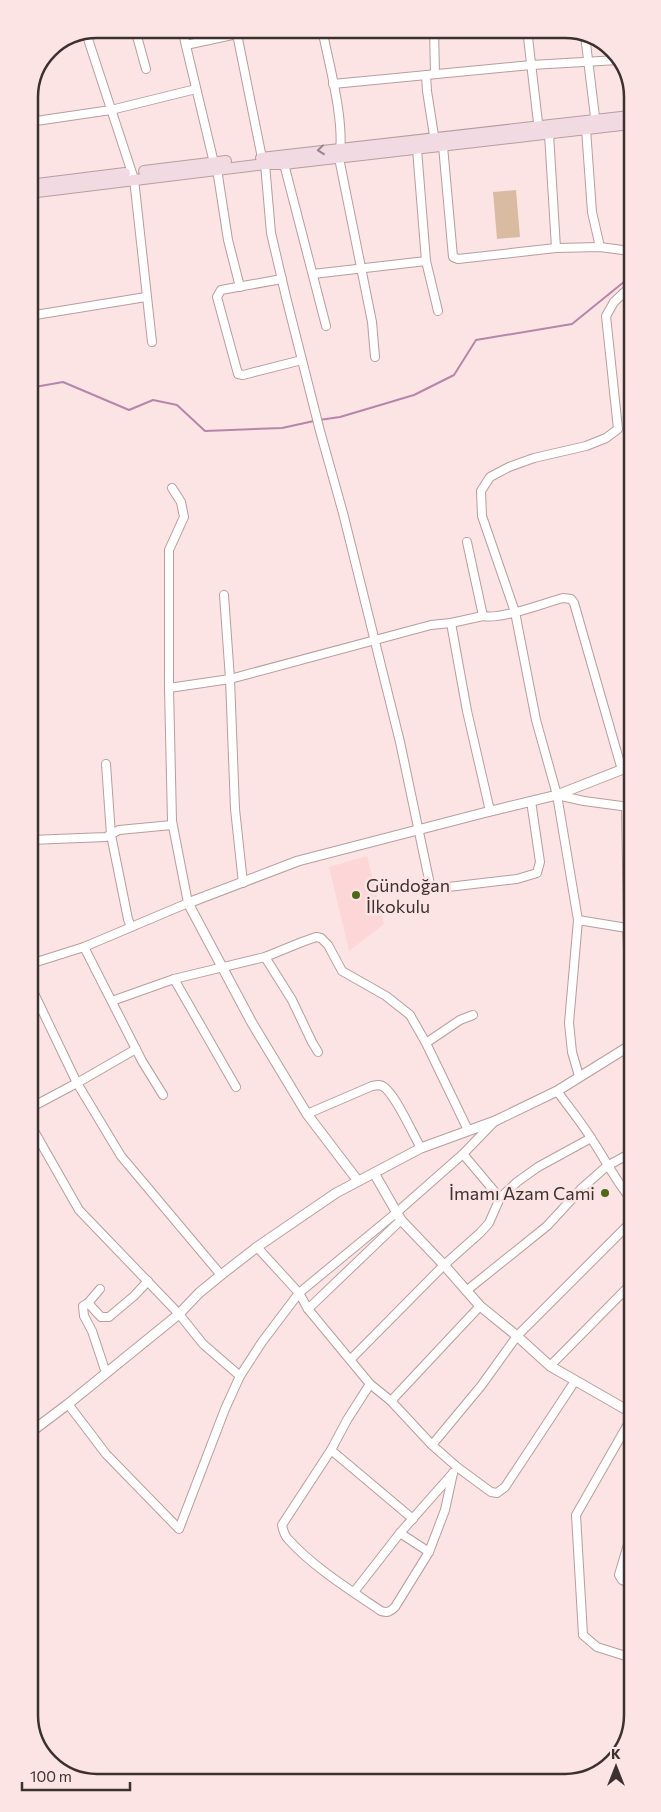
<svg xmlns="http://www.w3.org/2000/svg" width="661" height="1812" font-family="Commissioner,sans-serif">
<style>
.built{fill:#fdd7d7}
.park{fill:#d9bba2}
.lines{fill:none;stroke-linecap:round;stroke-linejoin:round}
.stream{stroke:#b685ab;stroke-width:2}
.minor-casing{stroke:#b99d9d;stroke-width:10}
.tertiary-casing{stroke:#b99d9d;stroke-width:11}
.secondary-casing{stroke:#b99d9d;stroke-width:12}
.minor{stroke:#fff;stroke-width:8}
.tertiary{stroke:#fff;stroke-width:9}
.secondary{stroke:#f2dae3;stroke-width:10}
.oneway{stroke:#97858a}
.poi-dot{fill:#4e681a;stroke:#fce4e4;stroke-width:2}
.labels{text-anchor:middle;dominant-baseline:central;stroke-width:5;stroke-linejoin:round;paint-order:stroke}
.poi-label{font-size:18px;fill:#3c3030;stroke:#fce4e4;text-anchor:start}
.rim{fill:none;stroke:#3c3030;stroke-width:2.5}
</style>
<rect width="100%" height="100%" fill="#fce4e4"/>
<path class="built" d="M 367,856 L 384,924 L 349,951 L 329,867 Z"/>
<path class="park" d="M 516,190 L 520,237 L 497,239 L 493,192 Z"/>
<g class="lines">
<g class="stream">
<path d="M 29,388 L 63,382 L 129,410 L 153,400 L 177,405 L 205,431 L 282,428 L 314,421"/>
<path d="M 319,420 L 340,417 L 414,395 L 454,375 L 476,340 L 572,324 L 630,277"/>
</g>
<g class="minor-casing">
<g id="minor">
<path d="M 135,29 L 146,69"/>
<path d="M 182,29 L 214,163 L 217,169 L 228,240 L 240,287"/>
<path d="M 236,29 L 262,158 L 265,164 L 271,233 L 286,297 L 320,431 L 343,513 L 400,742 L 431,889 L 517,879 L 537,873 L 540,862 L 531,801"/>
<path d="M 322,29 C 329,64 346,125 339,158 L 372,322 L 375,357"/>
<path d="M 434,29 L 435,74"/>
<path d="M 527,29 L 539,131"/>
<path d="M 86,33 L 134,179 L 152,342"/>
<path d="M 585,35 L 596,125"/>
<path d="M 186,45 L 237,34"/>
<path d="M 426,75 L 427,91 L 435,142"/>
<path d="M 333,84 L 531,65 L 618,60"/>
<path d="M 29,122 L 111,110 L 196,89"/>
<path d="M 586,129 L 592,212 L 600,247"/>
<path d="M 549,134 L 556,248"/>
<path d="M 443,146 L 453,257 L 458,259 L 556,248 L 600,247 L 630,251"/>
<path d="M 417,149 L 426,261 L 438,311"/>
<path d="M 284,164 L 326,326"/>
<path d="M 313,274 L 426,261"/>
<path d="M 282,279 L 221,290 L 217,297 L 238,374 L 243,375 L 302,360"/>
<path d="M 29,316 L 146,297"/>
<path d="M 467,542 L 483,616"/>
<path d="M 224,595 L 230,679 L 235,809 L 243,883"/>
<path d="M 451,623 L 467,711 L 490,811"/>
<path d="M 169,688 L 230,679 L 431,625 L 451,623 L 483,616 C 501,620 544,603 563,598 L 571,599 L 574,603 L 622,770"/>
<path d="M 106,764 L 111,835 L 128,919 L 131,927"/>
<path d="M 557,795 L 584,801 L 629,807"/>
<path d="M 626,806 L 628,924 L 627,928 L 631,1014"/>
<path d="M 30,840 L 106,837 L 119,830 L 172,825"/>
<path d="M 578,920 L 627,928"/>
<path d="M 84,947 L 142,1061 L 163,1095"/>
<path d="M 265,957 L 292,1000 L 312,1042 L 318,1052"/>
<path d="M 30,964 L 84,947 L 188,903 L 172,821 L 169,688 L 169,550 L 184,517 L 181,502 L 172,488"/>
<path d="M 174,979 L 236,1087"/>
<path d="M 30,985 L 77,1083 L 121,1156 L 221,1275"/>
<path d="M 112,1001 L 174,979 L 265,957 L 302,942 L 316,937 L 321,938 L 328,945 L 342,971 L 386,996 L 410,1015 L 426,1043 L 468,1130"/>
<path d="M 426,1043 L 460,1020 L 473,1015"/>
<path d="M 579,1076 L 572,1052 L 569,1023 L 578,920 L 557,795 L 536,720 L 515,612 L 482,516 L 481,491 L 490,477 L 509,467 L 534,458 L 586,446 L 606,438 L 618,429 L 606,316 L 614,302 L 630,287"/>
<path d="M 557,1091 C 568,1106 581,1122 591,1138 C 605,1159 615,1180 631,1199"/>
<path d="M 30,1108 L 77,1083 L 136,1049"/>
<path d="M 307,1114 L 372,1086 C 377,1085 380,1084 384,1087 C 397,1097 412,1133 421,1148"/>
<path d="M 30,1124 L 79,1210 L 179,1314 L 203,1344 L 240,1376"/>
<path d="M 463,1154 L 500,1198"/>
<path d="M 257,1247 L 299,1293 L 308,1309 L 370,1384 L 391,1401 L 432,1445 L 457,1467 L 491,1492 L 497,1493 L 505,1487 L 575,1381"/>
<path d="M 100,1289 L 88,1303 L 83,1306 L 84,1316 L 92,1331 L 106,1373"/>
<path d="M 466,1291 L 547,1226 L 582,1188 L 607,1166 L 631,1153"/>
<path d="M 88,1303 L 101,1317 L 109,1317 L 134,1296 L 148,1281"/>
<path d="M 308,1309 L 401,1220"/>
<path d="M 351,1359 L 444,1265 L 480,1233 L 489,1223 L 500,1198 L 517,1182 L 538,1167 L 591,1138"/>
<path d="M 550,1366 L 632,1283"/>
<path d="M 370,1384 L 347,1420 L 331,1450 L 282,1525 C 283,1530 284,1535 288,1539 C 313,1567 350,1590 381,1611 C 387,1613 390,1612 395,1607 L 429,1552 L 445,1510 L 453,1473"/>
<path d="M 391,1401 L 480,1306"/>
<path d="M 68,1404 L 106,1454 L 179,1529 L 225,1409 L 240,1376 L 262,1342 L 299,1293 L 396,1213 L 463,1154 L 494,1122"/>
<path d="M 632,1417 L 576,1515 L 583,1635 L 597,1647 L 632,1658"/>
<path d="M 432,1445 L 481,1386 L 517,1336 L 632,1221"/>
<path d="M 331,1450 L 413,1519"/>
<path d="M 632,1531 L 619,1575 L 622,1580 L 632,1585"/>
<path d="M 400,1533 L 429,1552"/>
<path d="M 354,1592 L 400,1533 L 453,1473"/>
</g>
</g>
<g class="tertiary-casing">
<g id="tertiary">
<path d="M 374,1173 L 401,1220 L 444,1265 L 480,1306 L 517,1336 L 550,1366 L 632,1413"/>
<path d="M 358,1181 L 307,1114 L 252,1023 L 188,903 L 298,861 L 483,813 L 557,795 L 631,766"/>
<path d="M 31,1432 L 68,1404 L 179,1314 L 199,1293 L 221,1275 L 257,1247 L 336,1193 L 421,1148 L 495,1121 L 557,1091 L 631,1045"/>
</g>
</g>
<g class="secondary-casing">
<g id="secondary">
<path d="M 261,158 L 630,116"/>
<path d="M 144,171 L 226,161"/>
<path d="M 29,185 L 125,173"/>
<path d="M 29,193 L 265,164 L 284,164 L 630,124"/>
</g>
</g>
<use href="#minor" class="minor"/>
<use href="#tertiary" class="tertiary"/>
<use href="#secondary" class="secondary"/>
</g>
<defs><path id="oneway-chevron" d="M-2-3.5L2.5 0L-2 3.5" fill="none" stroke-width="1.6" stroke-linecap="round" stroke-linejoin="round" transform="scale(1.25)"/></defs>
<use class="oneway" href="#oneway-chevron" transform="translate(321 150) rotate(174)"/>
<g class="poi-dot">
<circle cx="356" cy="895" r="5"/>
<circle cx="605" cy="1193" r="5"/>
</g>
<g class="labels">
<g class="poi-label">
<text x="366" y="885">Gündoğan<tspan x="366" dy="21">İlkokulu</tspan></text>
<text x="595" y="1193" text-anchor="end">İmamı Azam Cami</text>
</g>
</g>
<path d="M0 0H661V1812H0ZM97 38H565A59 59 0 0 1 624 97V1715A59 59 0 0 1 565 1774H97A59 59 0 0 1 38 1715V97A59 59 0 0 1 97 38Z" fill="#fce4e4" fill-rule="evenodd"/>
<path class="rim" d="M97 38H565A59 59 0 0 1 624 97V1715A59 59 0 0 1 565 1774H97A59 59 0 0 1 38 1715V97A59 59 0 0 1 97 38Z"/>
<g transform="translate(616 1767)" stroke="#fce4e4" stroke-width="4" paint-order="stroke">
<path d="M0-4L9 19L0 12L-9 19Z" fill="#3c3030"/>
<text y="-8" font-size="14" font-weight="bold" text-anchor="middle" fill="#3c3030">K</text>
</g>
<path d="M22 1782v8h108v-8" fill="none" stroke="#3c3030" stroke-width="2.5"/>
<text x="30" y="1782" font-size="15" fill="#3c3030" stroke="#fce4e4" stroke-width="4" paint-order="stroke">100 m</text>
</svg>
